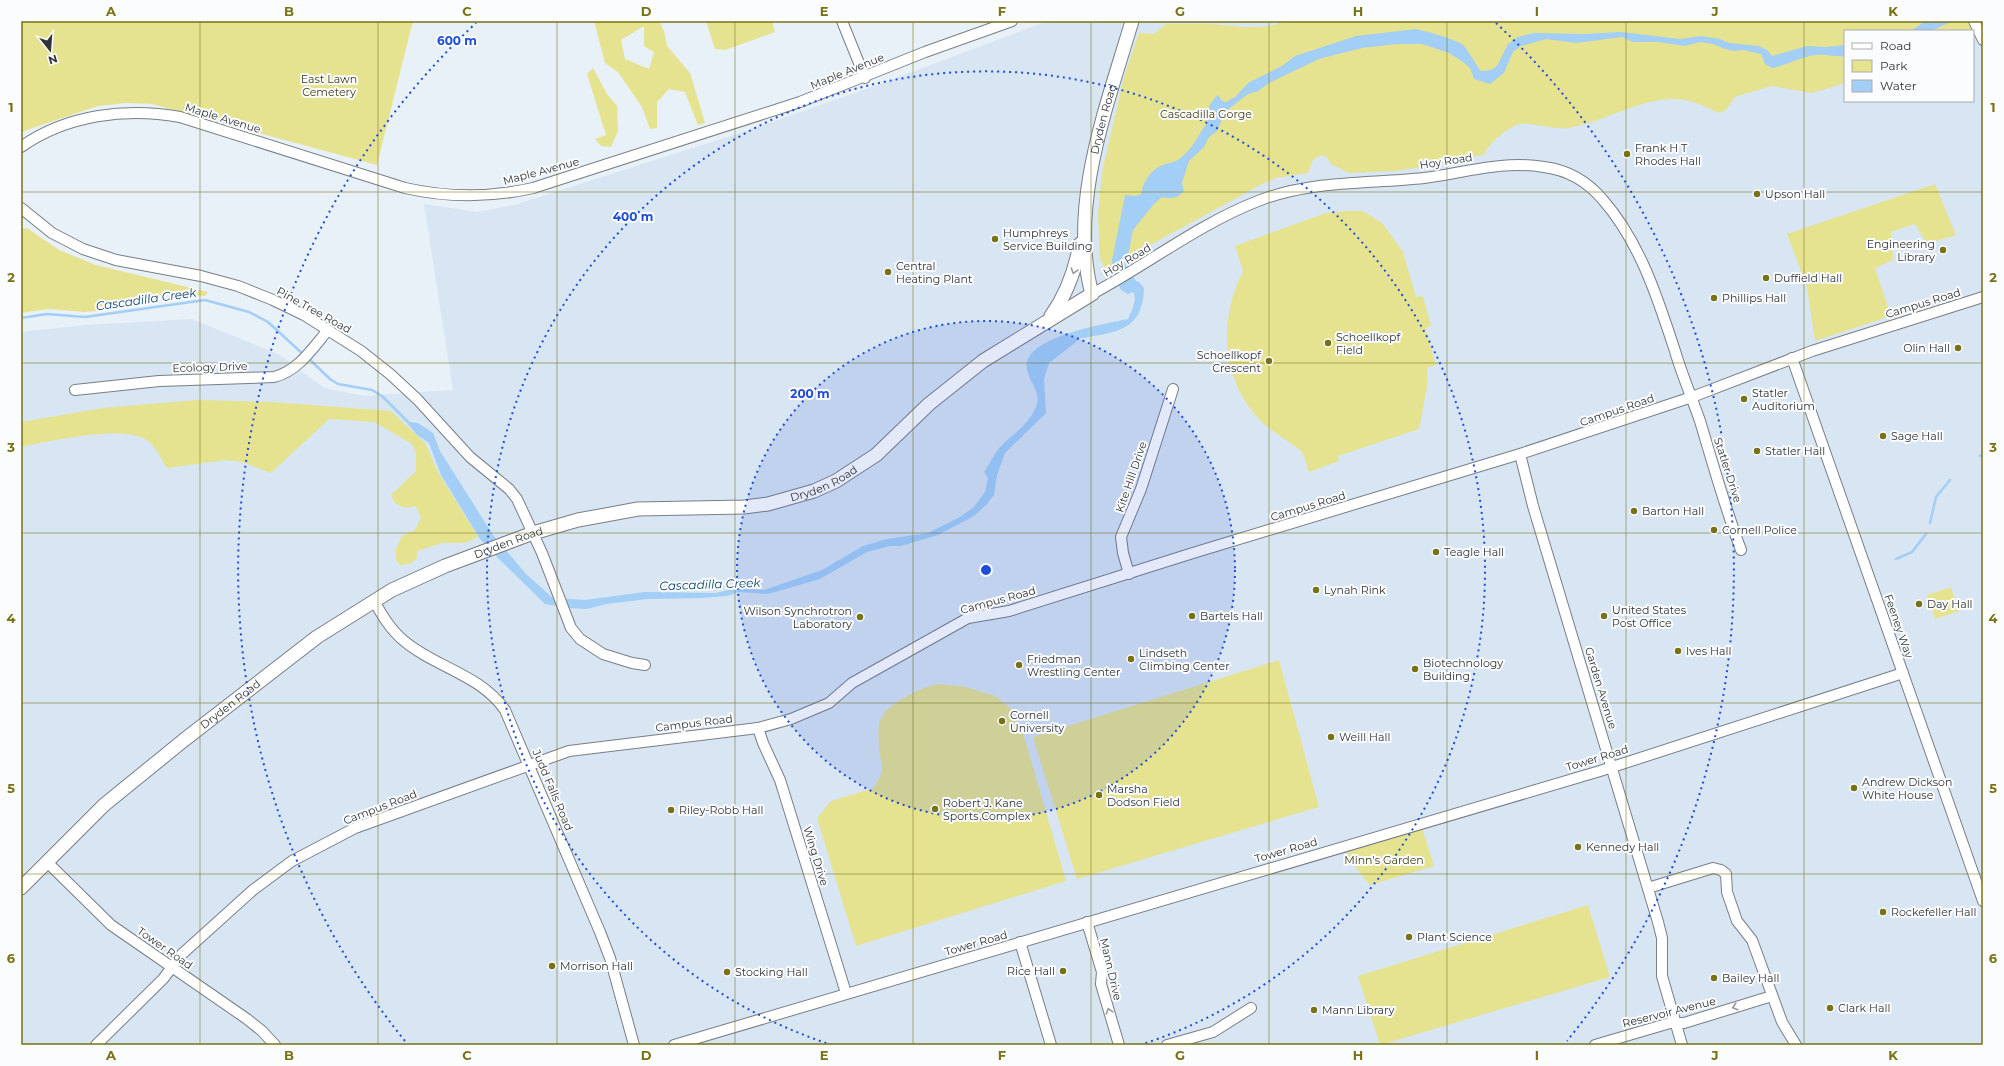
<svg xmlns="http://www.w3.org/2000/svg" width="2004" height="1066" font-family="Montserrat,sans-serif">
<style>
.built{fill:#d8e5f2;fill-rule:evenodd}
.green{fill:#e6e390;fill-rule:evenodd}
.water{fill:#a3cef5}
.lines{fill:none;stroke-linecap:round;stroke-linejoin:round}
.stream{stroke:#a3cef5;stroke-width:2.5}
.minor-casing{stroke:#787f86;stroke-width:12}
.major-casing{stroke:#787f86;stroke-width:15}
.minor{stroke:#fff;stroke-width:10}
.major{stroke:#fff;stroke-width:13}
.oneway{stroke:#989a9a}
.grid{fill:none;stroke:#777215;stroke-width:1;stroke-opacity:0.55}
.ring{fill:none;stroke:#1d4ed8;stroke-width:2;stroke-dasharray:2 4}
.poi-dot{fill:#777215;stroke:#fbfcfe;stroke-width:1.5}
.labels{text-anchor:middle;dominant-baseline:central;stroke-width:4;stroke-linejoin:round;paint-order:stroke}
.street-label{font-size:11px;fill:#303436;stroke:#fbfcfe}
.park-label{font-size:11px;fill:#403e15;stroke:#fbfcfe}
.poi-label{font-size:11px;fill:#303436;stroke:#fbfcfe;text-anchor:start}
.water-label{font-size:12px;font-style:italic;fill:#0c466e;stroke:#fbfcfe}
.centre{fill:#1d4ed8;stroke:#fbfcfe;stroke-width:2}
.ring-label{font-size:12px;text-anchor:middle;font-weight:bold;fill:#1d4ed8;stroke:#fbfcfe;stroke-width:4;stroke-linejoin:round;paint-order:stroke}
.neatline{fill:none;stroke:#777215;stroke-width:1.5}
.grid-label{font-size:13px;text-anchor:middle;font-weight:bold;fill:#777215}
</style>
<rect width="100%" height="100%" fill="#e8f0f8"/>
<path class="built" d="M 1048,21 L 1983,21 L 1983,1045 L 21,1045 L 21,332 L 86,325 L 192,319 L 280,355 L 324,388 L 365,396 L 453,390 L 424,204 L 477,212 L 514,205 L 749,130 L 872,87 ZM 1845,31 L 1973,31 L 1973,101 L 1845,101 Z"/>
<g class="green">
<path d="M 21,21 L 413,21 L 377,165 L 152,104 L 126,103 L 98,106 L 21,132 Z"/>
<path d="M 594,21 L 659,21 L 664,31 L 667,46 L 690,73 L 705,123 L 698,125 L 685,92 L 669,89 L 657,102 L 657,128 L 650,129 L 642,107 L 618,72 L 605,63 ZM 644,26 L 644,46 L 654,52 L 649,69 L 625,59 L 621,40 Z"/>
<path d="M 706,21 L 772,21 L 775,32 L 725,50 L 715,49 Z"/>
<path d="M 1285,21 L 1983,21 L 1983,28 L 1981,25 L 1973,32 L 1845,31 L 1845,83 L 1812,93 L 1771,86 L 1735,97 L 1726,110 L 1719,113 C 1701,105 1690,98 1670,99 C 1635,101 1603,122 1568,128 C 1555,130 1532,122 1520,124 C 1509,126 1487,144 1485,154 L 1437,165 L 1395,171 L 1349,173 L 1331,164 L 1326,156 L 1319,156 L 1313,160 L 1308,173 L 1276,178 L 1262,184 L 1152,244 L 1110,271 L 1105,268 L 1100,259 L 1098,214 L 1102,173 L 1124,77 L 1139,33 L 1154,34 L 1166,24 C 1180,24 1195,24 1209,24 C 1235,25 1261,32 1285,21 Z"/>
<path d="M 593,68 L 607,94 L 617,106 L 618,131 L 611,147 L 601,146 L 595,139 L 606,135 L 587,74 Z"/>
<path d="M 1935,184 L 1956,235 L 1927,244 L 1915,224 L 1891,232 L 1893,260 L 1875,268 L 1891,316 L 1815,341 L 1807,287 L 1787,234 Z"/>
<path d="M 1348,211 L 1363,211 L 1383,224 L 1403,252 L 1416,297 L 1423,296 L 1431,326 L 1425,328 L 1436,365 L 1427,368 L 1428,382 L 1419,429 L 1338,456 L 1339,461 L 1309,472 C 1307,466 1305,457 1302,452 C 1297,446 1273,432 1265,425 C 1221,383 1217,324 1243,271 L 1235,246 L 1326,213 Z"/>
<path d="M 27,228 L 59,250 L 96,265 L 208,292 L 205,296 L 171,294 L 122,303 L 106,310 L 85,312 L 48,309 L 21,313 L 21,229 Z"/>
<path d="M 196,400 L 272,402 L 391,411 L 425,443 L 438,472 L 478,537 L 465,543 L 442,543 L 417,551 L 417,558 L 410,564 L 400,565 L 396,560 L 396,549 L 402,536 L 415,530 L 421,518 L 416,506 L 405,508 L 395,503 L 391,495 L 416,471 L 416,454 L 412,444 L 395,434 L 374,422 L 329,419 L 271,473 L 242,462 L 226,460 L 167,468 C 161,459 155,444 145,439 C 121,425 49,441 21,447 L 21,422 L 103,408 Z"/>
<path d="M 1951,587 L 1959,611 L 1935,619 L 1927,595 Z"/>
<path d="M 1279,660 L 1319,807 L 1077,879 L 1033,737 Z"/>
<path d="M 939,684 L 966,687 L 995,696 L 1009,707 L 1024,736 L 1066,881 L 856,946 L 817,818 L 831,801 L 874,788 C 876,783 881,776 882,771 C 883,767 881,760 880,756 C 877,728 875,714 902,699 C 914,692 926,686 939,684 Z"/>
<path d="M 1422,828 L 1434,866 L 1370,885 L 1353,864 L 1346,850 Z"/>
<path d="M 1588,905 L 1610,977 L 1380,1045 L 1358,976 Z"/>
</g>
<g class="water">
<path d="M 1926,21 L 1953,21 L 1931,31 L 1910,31 Z"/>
<path d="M 1416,29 C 1425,31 1458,40 1463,45 C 1470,52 1474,63 1481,71 L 1491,70 L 1497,66 L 1508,44 L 1518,37 L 1534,33 L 1584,34 L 1621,32 L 1680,39 L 1701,36 L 1720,39 L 1729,43 L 1759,46 L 1767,50 L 1772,56 L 1807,46 L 1826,47 L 1845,45 L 1845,56 C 1835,57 1826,54 1817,55 C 1801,56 1786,66 1772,68 L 1765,64 L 1761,54 L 1743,50 L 1734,51 L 1725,49 L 1713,44 L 1700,42 L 1685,46 L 1658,42 L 1633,42 L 1622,37 L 1576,43 L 1546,39 L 1521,46 L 1513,52 L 1504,73 L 1490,84 L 1474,79 L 1470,68 L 1463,62 L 1449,53 L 1422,44 L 1397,44 L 1362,48 L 1319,59 L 1269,83 L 1258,91 L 1248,94 L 1226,111 L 1217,131 L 1209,137 L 1204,147 L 1189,161 L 1182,183 L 1184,191 C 1177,199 1172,199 1162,197 L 1154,204 L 1133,230 L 1126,266 L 1136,281 L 1139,282 L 1144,288 C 1143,333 1113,332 1078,339 L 1076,342 L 1049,363 L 1044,379 L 1046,413 L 1005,453 L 997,475 L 994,495 L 986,505 L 974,516 L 938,535 L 901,546 L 890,546 L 867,552 L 820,579 L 768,594 L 739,592 L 727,596 L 702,598 L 648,599 L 606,604 L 587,609 L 568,608 L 545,604 L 499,559 L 480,539 L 441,475 L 429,443 L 417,435 L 408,424 L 410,422 L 418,423 L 433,433 L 440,451 L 493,535 L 527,575 L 553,598 L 585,600 L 645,592 L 716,593 L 736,588 L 764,590 L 822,570 L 863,546 L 887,539 L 928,533 L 960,517 L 974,507 L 985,492 L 988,478 L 984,472 C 990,464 993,455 1000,447 C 1012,435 1028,425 1035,409 C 1043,395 1030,383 1027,370 C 1020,337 1106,324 1128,319 C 1131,311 1138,300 1133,292 L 1128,294 L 1121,290 L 1112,271 L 1112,260 L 1125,195 L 1136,196 L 1141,194 C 1143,182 1151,169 1163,165 C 1173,161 1176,163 1184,155 C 1195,145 1199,133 1208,122 C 1206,109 1209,104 1218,95 L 1222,101 L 1226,102 L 1235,97 L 1248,83 L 1282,66 L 1295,56 L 1356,36 Z"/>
</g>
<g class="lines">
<g class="stream">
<path d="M 21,318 L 47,314 L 85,317 L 205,300 L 249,312 L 268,322 L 304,355"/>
<path d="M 308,358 L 330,379 L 338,384 L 372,390 L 382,396 L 411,425"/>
<path d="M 1980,456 L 1983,454"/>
<path d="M 1930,523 L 1936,497 L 1950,480"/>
<path d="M 1896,559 L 1912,552 L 1926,534"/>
</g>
<g class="minor-casing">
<g id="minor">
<path d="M 842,21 L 865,78"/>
<path d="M 1974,21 L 1983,40"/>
<path d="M 21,147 C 66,115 126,107 180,117 L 405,188 C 449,198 489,198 533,188 L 800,102 L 925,52 L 1012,21"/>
<path d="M 21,208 L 52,233 L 83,249 L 116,260 L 201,276 L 238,286 L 273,300 L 304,315 L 361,351 L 390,374 L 417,399 L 470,457 L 509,489 L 517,499 L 542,553 L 571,628 L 580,639 L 603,654 L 632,663 L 645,665"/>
<path d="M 1092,294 C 1148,264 1199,224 1258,201 C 1311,180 1369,184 1424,178 C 1464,173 1503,160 1544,167 C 1568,170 1588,182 1603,200 C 1640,242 1658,299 1675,351 C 1682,375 1692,398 1700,421 C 1713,464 1725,508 1741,550"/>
<path d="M 1792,358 L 1983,901"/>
<path d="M 75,390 L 159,381 L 274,377 C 298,371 312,349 328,330"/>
<path d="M 1520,454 L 1533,506 L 1658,922 L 1662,938 L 1662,976 L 1682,1045"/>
<path d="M 1129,574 L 1123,553 L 1121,537 L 1141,489 L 1173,389"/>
<path d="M 374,601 C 382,615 390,629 403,640 C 434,667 480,674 505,710 L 600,932 L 610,958 L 634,1045"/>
<path d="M 758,728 L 763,743 L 780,780 L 846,993"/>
<path d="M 47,862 L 111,925 L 247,1019 L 262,1031 L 275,1045"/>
<path d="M 1648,888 L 1713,868 L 1721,870 L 1726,874 L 1727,892 L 1737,921 L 1752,940 L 1782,1022 L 1796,1045"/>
<path d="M 1087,922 L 1102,972 L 1101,984 L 1119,1045"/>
<path d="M 1020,942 L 1051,1045"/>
<path d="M 96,1045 L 163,979 L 182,954 L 253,890 L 292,861 L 355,828 L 569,751 L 758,728 L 791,719 L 829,703 L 852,683 L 968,618 L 1009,611 L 1193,553 L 1520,454 L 1692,397 L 1812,351 L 1983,297"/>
<path d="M 674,1045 L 1600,771 L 1903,673"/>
<path d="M 1167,1045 L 1213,1032 L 1251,1008"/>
<path d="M 1595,1045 L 1670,1023 L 1684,1023 L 1772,996"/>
</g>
</g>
<g class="major-casing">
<g id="major">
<path d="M 1051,316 C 1067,294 1075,271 1080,244"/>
<path id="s1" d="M 21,888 L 104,805 L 184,740 L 317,637 L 392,590 L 445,566 L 533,533 L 578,520 L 638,509 L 744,507 L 768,504 L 814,491 L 836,481 L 876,455 L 929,404 L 983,361 L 1092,294 C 1068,206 1107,106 1132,21"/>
</g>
</g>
<use href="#minor" class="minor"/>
<use href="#major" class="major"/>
</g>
<defs><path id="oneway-chevron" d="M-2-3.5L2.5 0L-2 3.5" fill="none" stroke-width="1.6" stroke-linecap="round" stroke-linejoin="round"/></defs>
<g class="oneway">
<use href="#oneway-chevron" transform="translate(1074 271) rotate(107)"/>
<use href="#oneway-chevron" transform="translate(1735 1007) rotate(163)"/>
<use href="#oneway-chevron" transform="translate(1109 1011) rotate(-107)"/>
</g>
<path class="grid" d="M 200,21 L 200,1045M 378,21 L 378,1045M 557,21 L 557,1045M 735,21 L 735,1045M 913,21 L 913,1045M 1091,21 L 1091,1045M 1269,21 L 1269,1045M 1447,21 L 1447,1045M 1626,21 L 1626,1045M 1804,21 L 1804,1045M 21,192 L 1983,192M 21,363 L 1983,363M 21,533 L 1983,533M 21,703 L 1983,703M 21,874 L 1983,874"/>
<circle cx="986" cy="570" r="249" fill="#1d4ed8" fill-opacity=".12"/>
<g class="ring">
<circle cx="986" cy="570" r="249"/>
<path d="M832 1045A499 499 0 1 1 1140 1045"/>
<path d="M405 1041A748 748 0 0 1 476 23M1496 23A748 748 0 0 1 1567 1041"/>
</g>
<g class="poi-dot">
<circle cx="1627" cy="154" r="4"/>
<circle cx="1757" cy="194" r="4"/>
<circle cx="995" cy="239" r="4"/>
<circle cx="1943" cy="250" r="4"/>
<circle cx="888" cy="272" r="4"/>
<circle cx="1766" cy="278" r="4"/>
<circle cx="1714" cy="298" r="4"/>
<circle cx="1328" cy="343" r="4"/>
<circle cx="1958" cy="348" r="4"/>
<circle cx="1269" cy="361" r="4"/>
<circle cx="1744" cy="399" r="4"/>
<circle cx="1883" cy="436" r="4"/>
<circle cx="1757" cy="451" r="4"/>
<circle cx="1634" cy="511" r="4"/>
<circle cx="1714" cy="530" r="4"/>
<circle cx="1436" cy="552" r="4"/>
<circle cx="1316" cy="590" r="4"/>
<circle cx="1919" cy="604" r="4"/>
<circle cx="1192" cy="616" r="4"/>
<circle cx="1604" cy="616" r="4"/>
<circle cx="860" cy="617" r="4"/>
<circle cx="1678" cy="651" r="4"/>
<circle cx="1131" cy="659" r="4"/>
<circle cx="1019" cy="665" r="4"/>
<circle cx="1415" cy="669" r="4"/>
<circle cx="1002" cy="721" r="4"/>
<circle cx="1331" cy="737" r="4"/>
<circle cx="1854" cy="788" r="4"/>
<circle cx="1099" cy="795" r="4"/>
<circle cx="935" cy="809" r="4"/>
<circle cx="671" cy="810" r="4"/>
<circle cx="1578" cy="847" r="4"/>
<circle cx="1883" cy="912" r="4"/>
<circle cx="1409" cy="937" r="4"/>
<circle cx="552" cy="966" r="4"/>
<circle cx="1063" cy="971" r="4"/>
<circle cx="727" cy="972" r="4"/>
<circle cx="1714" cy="978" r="4"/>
<circle cx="1830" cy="1008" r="4"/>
<circle cx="1314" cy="1010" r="4"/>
</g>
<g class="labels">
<g class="street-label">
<text transform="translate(847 71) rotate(-22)">Maple Avenue</text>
<text transform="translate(223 118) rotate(17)">Maple Avenue</text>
<text stroke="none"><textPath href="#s1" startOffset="1435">Dryden Road</textPath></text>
<text transform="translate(1446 161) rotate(-9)">Hoy Road</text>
<text transform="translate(541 171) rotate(-15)">Maple Avenue</text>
<text transform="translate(1127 260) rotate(-31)">Hoy Road</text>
<text transform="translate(1923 303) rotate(-17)">Campus Road</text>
<text transform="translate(314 310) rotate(29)">Pine Tree Road</text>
<text transform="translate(210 367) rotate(-2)">Ecology Drive</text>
<text transform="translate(1617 410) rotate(-19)">Campus Road</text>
<text transform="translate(1728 470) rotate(72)">Statler Drive</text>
<text transform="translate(1131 477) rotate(-71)">Kite Hill Drive</text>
<text stroke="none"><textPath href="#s1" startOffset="927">Dryden Road</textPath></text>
<text transform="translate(1308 506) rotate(-17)">Campus Road</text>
<text stroke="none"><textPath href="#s1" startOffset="603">Dryden Road</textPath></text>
<text transform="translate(998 600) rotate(-15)">Campus Road</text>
<text transform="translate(1899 626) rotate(71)">Feeney Way</text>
<text transform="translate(1601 688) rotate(73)">Garden Avenue</text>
<text stroke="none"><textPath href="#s1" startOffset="279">Dryden Road</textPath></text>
<text transform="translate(694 723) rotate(-7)">Campus Road</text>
<text transform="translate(1597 758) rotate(-17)">Tower Road</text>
<text transform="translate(553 790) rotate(67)">Judd Falls Road</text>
<text transform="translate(380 807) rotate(-21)">Campus Road</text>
<text transform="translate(1286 850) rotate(-16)">Tower Road</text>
<text transform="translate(816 856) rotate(73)">Wing Drive</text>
<text transform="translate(976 943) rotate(-16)">Tower Road</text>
<text transform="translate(165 948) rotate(35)">Tower Road</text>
<text transform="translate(1111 969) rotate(77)">Mann Drive</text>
<text transform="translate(1669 1012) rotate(-14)">Reservoir Avenue</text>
</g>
<g class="park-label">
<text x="329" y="79">East Lawn<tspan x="329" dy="13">Cemetery</tspan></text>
<text x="1206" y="114">Cascadilla Gorge</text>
<text x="1384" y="860">Minn's Garden</text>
</g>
<g class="poi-label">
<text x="1635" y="148">Frank H T<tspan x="1635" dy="13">Rhodes Hall</tspan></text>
<text x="1765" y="194">Upson Hall</text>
<text x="1003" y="233">Humphreys<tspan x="1003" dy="13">Service Building</tspan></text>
<text x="1935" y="244" text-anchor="end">Engineering<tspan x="1935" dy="13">Library</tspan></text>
<text x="896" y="266">Central<tspan x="896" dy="13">Heating Plant</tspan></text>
<text x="1774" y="278">Duffield Hall</text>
<text x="1722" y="298">Phillips Hall</text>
<text x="1336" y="337">Schoellkopf<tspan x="1336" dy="13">Field</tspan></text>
<text x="1950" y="348" text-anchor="end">Olin Hall</text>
<text x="1261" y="355" text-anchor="end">Schoellkopf<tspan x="1261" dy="13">Crescent</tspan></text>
<text x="1752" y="393">Statler<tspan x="1752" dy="13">Auditorium</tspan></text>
<text x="1891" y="436">Sage Hall</text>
<text x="1765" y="451">Statler Hall</text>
<text x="1642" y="511">Barton Hall</text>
<text x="1722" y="530">Cornell Police</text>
<text x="1444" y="552">Teagle Hall</text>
<text x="1324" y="590">Lynah Rink</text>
<text x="1927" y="604">Day Hall</text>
<text x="1612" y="610">United States<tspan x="1612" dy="13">Post Office</tspan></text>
<text x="852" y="611" text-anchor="end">Wilson Synchrotron<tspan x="852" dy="13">Laboratory</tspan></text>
<text x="1200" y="616">Bartels Hall</text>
<text x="1686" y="651">Ives Hall</text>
<text x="1139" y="653">Lindseth<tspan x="1139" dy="13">Climbing Center</tspan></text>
<text x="1027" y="659">Friedman<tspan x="1027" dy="13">Wrestling Center</tspan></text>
<text x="1423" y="663">Biotechnology<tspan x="1423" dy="13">Building</tspan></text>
<text x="1010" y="715">Cornell<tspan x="1010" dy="13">University</tspan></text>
<text x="1339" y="737">Weill Hall</text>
<text x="1862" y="782">Andrew Dickson<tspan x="1862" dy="13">White House</tspan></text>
<text x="1107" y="789">Marsha<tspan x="1107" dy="13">Dodson Field</tspan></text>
<text x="943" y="803">Robert J. Kane<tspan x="943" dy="13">Sports Complex</tspan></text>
<text x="679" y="810">Riley-Robb Hall</text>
<text x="1586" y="847">Kennedy Hall</text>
<text x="1891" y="912">Rockefeller Hall</text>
<text x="1417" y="937">Plant Science</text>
<text x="560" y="966">Morrison Hall</text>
<text x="1055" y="971" text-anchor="end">Rice Hall</text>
<text x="735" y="972">Stocking Hall</text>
<text x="1722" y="978">Bailey Hall</text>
<text x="1838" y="1008">Clark Hall</text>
<text x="1322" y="1010">Mann Library</text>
</g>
<g class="water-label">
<text transform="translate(146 299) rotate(-8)">Cascadilla Creek</text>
<text transform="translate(710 584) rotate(-2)">Cascadilla Creek</text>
</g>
</g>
<circle cx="986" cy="570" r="6" class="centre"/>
<g class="ring-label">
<text x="457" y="45">600 m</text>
<text x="633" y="221">400 m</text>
<text x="810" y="398">200 m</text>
</g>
<rect width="2004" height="1066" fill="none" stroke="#fbfcfe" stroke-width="44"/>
<rect x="1844" y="30" width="130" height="72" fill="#fbfcfe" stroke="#aaacae"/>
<rect x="1852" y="43" width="20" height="6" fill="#ffffff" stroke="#aaacae"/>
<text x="1880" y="50" font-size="12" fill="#303436">Road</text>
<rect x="1852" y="60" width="20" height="12" fill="#e6e390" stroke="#aaacae"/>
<text x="1880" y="70" font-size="12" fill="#303436">Park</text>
<rect x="1852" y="80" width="20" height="12" fill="#a3cef5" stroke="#aaacae"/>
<text x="1880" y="90" font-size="12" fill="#303436">Water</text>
<g transform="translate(50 50) rotate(163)" stroke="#fbfcfe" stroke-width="3" paint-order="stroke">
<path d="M0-3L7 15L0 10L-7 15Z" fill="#303436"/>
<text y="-6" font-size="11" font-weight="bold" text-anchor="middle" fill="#303436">N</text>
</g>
<rect x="22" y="22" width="1960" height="1022" class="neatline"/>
<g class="grid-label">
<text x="111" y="16">A</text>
<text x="289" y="16">B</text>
<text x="467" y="16">C</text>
<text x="646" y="16">D</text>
<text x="824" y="16">E</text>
<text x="1002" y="16">F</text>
<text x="1180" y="16">G</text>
<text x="1358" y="16">H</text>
<text x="1537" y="16">I</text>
<text x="1715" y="16">J</text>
<text x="1893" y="16">K</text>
<text x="11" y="112">1</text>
<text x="1993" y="112">1</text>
<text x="11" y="282">2</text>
<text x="1993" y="282">2</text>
<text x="11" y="452">3</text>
<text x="1993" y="452">3</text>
<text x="11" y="623">4</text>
<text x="1993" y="623">4</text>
<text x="11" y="793">5</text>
<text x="1993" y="793">5</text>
<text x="11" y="963">6</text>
<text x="1993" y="963">6</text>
<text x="111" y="1060">A</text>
<text x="289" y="1060">B</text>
<text x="467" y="1060">C</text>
<text x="646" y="1060">D</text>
<text x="824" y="1060">E</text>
<text x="1002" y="1060">F</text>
<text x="1180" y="1060">G</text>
<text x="1358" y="1060">H</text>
<text x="1537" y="1060">I</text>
<text x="1715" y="1060">J</text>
<text x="1893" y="1060">K</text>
</g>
</svg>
